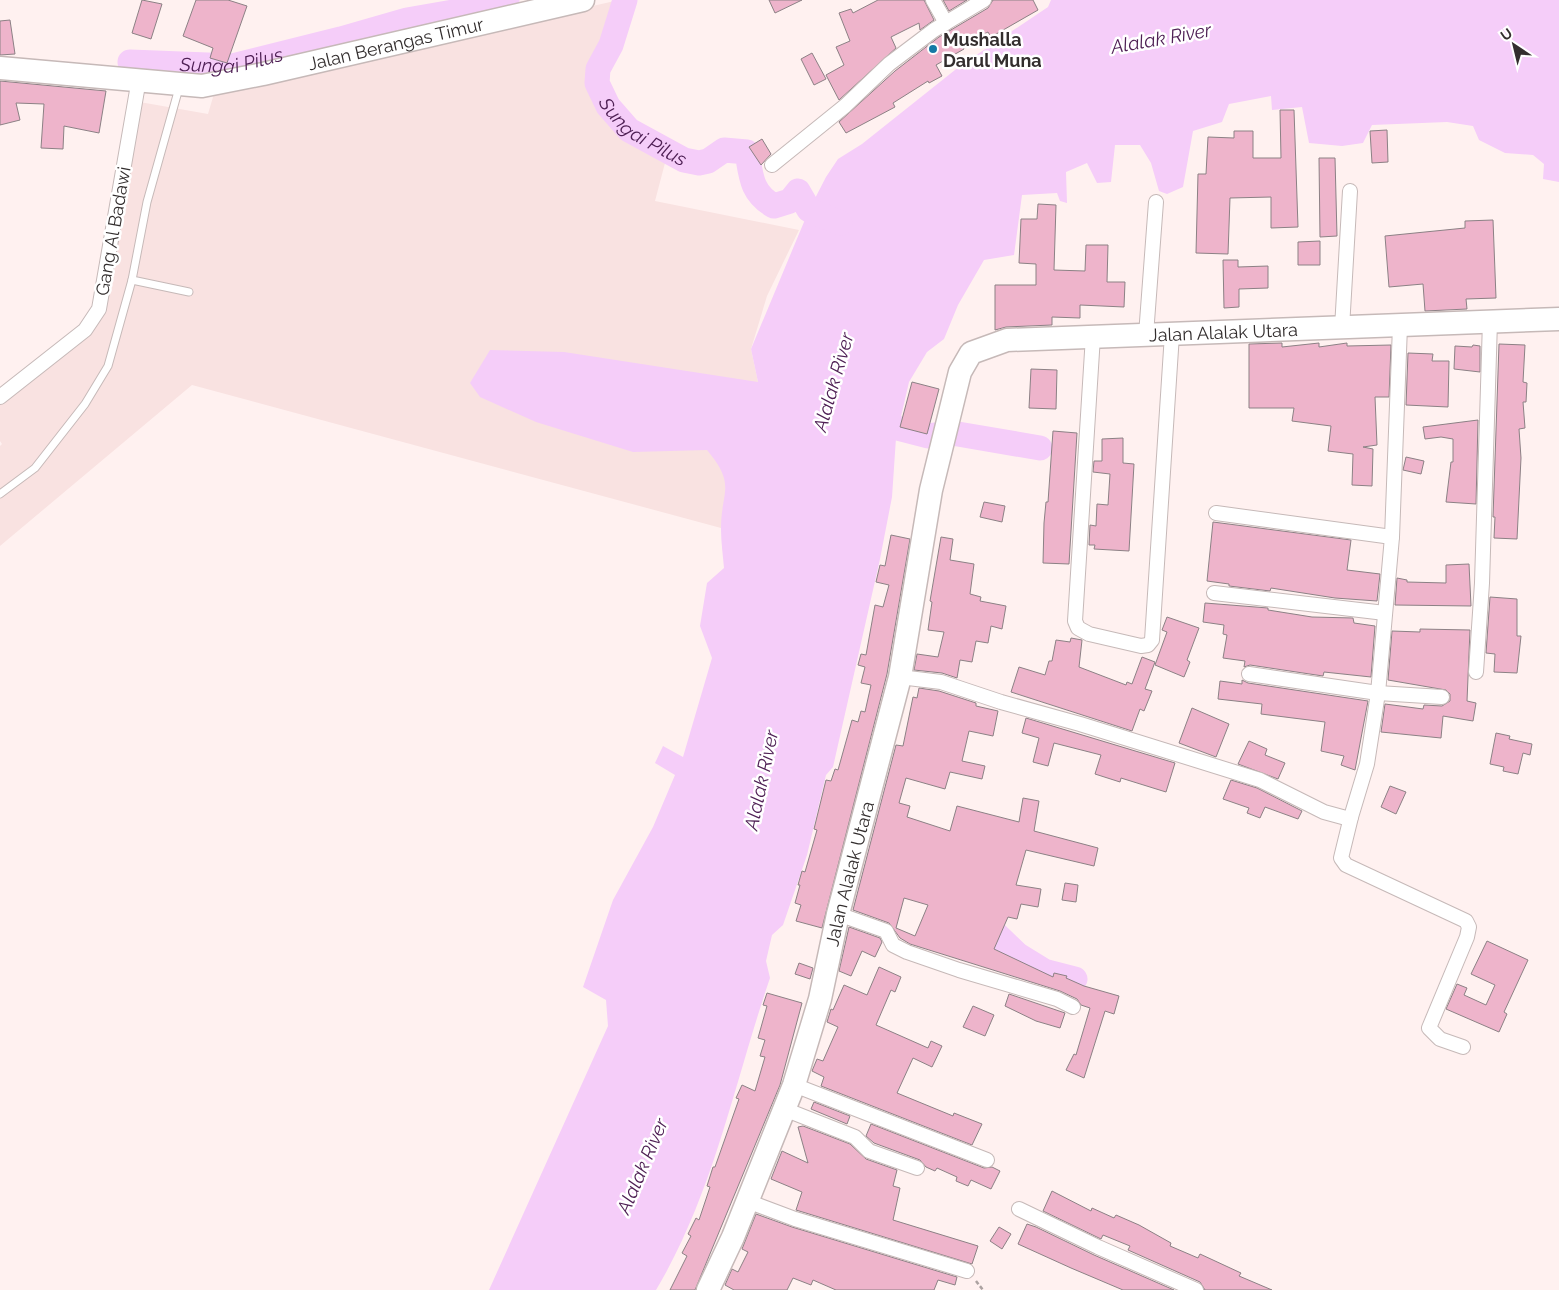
<svg xmlns="http://www.w3.org/2000/svg" width="1559" height="1290" font-family="Raleway,sans-serif">
<style>
.built{fill:#f9e2e1}
.water{fill:#f5cdf9}
.lines{fill:none;stroke-linecap:round;stroke-linejoin:round}
.river{stroke:#f5cdf9;stroke-width:25}
.building{fill:#eeb4cb;stroke:#8c8185;fill-rule:evenodd}
.lane-casing{stroke:#c6b9b8;stroke-width:9}
.street-casing{stroke:#c6b9b8;stroke-width:16}
.primary-casing{stroke:#c6b9b8;stroke-width:25}
.path{stroke:#aca2a1;stroke-width:2.5;stroke-dasharray:4 2.5;stroke-linecap:butt}
.lane{stroke:#fff;stroke-width:7}
.street{stroke:#fff;stroke-width:14}
.primary{stroke:#fff;stroke-width:22}
.poi-dot{fill:#1579a5;stroke:#fff;stroke-width:2}
.labels{text-anchor:middle;dominant-baseline:central;stroke-width:5;stroke-linejoin:round;paint-order:stroke}
.poi-label{font-size:18px;font-weight:bold;fill:#332e2e;stroke:#fff;text-anchor:start}
.street-label{font-size:18px;fill:#332e2e;stroke:#fff}
.water-label{font-size:19px;font-style:italic;fill:#4f2055;stroke:#fff}
</style>
<rect width="100%" height="100%" fill="#fff1f0"/>
<path class="built" d="M 619,0 L 624,0 L 589,72 L 594,100 L 621,136 L 665,163 L 655,201 L 799,230 L 767,296 L 751,349 L 758,382 L 745,382 L 721,528 L 192,385 L 0,546 L 0,446 L 2,444 L 0,441 L 0,396 L 85,329 L 101,305 L 134,101 L 208,114 L 216,87 L 351,61 Z"/>
<path class="water" d="M 1051,0 L 1559,0 L 1559,182 L 1543,179 L 1544,164 L 1533,155 L 1505,153 L 1479,140 L 1473,126 L 1447,122 L 1372,125 L 1363,143 L 1342,146 L 1309,143 L 1302,107 L 1272,110 L 1271,96 L 1229,104 L 1222,122 L 1193,131 L 1183,187 L 1167,194 L 1159,191 L 1151,163 L 1140,145 L 1115,145 L 1111,182 L 1097,183 L 1087,163 L 1066,172 L 1067,203 L 1060,201 L 1057,193 L 1022,195 L 1014,255 L 984,260 L 958,305 L 944,339 L 927,352 L 909,382 L 896,438 L 892,497 L 880,559 L 833,767 L 826,775 L 807,855 L 783,925 L 772,935 L 766,961 L 770,978 C 734,1083 714,1193 656,1290 L 489,1290 L 608,1026 L 606,1000 L 583,987 L 613,900 L 653,827 L 675,775 L 655,763 L 663,746 L 683,757 L 712,658 L 700,626 L 707,583 L 724,568 C 723,556 721,542 721,529 C 721,490 737,486 707,450 L 633,452 L 536,422 L 480,397 L 470,383 L 490,350 L 564,352 L 758,382 L 751,349 L 809,210 L 826,177 L 838,159 L 862,144 L 960,66 L 1048,7 Z"/>
<g class="lines">
<g class="river">
<path id="s1" d="M 625,0 L 611,45 L 598,69 L 597,83 L 608,106 L 629,130 L 684,160 L 699,163 L 708,161 L 724,150 L 747,152 C 751,176 751,193 774,206 L 790,201 L 798,191 L 809,210 L 840,223"/>
<path id="s2" d="M 130,62 L 233,66 L 341,39 L 407,20 L 488,6 L 507,0"/>
<path d="M 866,420 L 928,436 L 952,433 L 1040,448"/>
<path d="M 972,921 L 973,926 L 992,930 L 1018,955 L 1044,971 L 1075,979"/>
</g>
</g>
<g class="building">
<path d="M 142,0 L 162,4 L 151,39 L 132,33 Z"/>
<path d="M 196,0 L 228,0 L 247,6 L 227,63 L 210,58 L 213,48 L 183,36 Z"/>
<path d="M 769,0 L 802,0 L 775,13 Z"/>
<path d="M 878,0 L 924,0 L 934,20 L 920,30 L 919,23 L 891,37 L 896,48 L 839,100 L 826,75 L 844,65 L 836,47 L 850,41 L 839,13 L 851,9 L 853,13 Z"/>
<path d="M 943,0 L 967,0 L 949,11 Z"/>
<path d="M 993,0 L 1033,0 L 1038,10 L 991,37 L 988,32 L 962,45 L 964,49 L 936,65 L 942,76 L 929,83 L 928,81 L 893,103 L 895,107 L 846,133 L 839,122 L 895,71 L 939,37 L 988,8 Z"/>
<path d="M 10,20 L 15,54 L 0,55 L 0,21 Z"/>
<path d="M 812,53 L 826,79 L 814,85 L 801,59 Z"/>
<path d="M 0,81 L 106,91 L 99,133 L 64,126 L 63,149 L 41,148 L 44,104 L 16,103 L 20,120 L 0,125 Z"/>
<path d="M 1280,110 L 1294,110 L 1298,227 L 1271,228 L 1271,197 L 1230,198 L 1228,254 L 1196,253 L 1198,174 L 1206,174 L 1208,137 L 1234,138 L 1234,131 L 1253,131 L 1253,158 L 1281,158 Z"/>
<path d="M 1387,130 L 1388,162 L 1372,163 L 1370,131 Z"/>
<path d="M 762,139 L 771,154 L 761,165 L 749,147 Z"/>
<path d="M 1319,158 L 1335,158 L 1337,236 L 1320,237 Z"/>
<path d="M 1038,204 L 1056,205 L 1054,270 L 1085,271 L 1086,245 L 1108,245 L 1107,282 L 1125,282 L 1124,307 L 1080,305 L 1080,318 L 1052,317 L 1052,325 L 1006,327 L 995,330 L 995,285 L 1036,285 L 1036,264 L 1019,263 L 1021,219 L 1037,219 Z"/>
<path d="M 1493,220 L 1496,298 L 1466,299 L 1467,309 L 1425,311 L 1423,284 L 1389,287 L 1385,236 L 1465,228 L 1465,221 Z"/>
<path d="M 1320,241 L 1320,265 L 1298,265 L 1298,242 Z"/>
<path d="M 1223,260 L 1238,260 L 1238,267 L 1268,266 L 1268,288 L 1239,289 L 1239,307 L 1224,308 Z"/>
<path d="M 1282,343 L 1282,347 L 1319,343 L 1319,347 L 1347,343 L 1347,346 L 1391,345 L 1389,397 L 1375,397 L 1377,445 L 1363,447 L 1373,449 L 1372,486 L 1352,485 L 1353,454 L 1328,451 L 1331,426 L 1292,421 L 1294,408 L 1249,408 L 1249,344 Z"/>
<path d="M 1499,344 L 1525,345 L 1523,382 L 1527,383 L 1526,402 L 1523,402 L 1525,428 L 1519,429 L 1521,458 L 1517,539 L 1494,538 L 1495,517 L 1493,517 Z"/>
<path d="M 1473,345 L 1480,346 L 1480,372 L 1454,369 L 1455,346 L 1472,347 Z"/>
<path d="M 1408,353 L 1433,354 L 1432,361 L 1449,361 L 1448,407 L 1406,405 Z"/>
<path d="M 1031,369 L 1057,370 L 1056,409 L 1029,408 Z"/>
<path d="M 912,382 L 939,389 L 927,434 L 900,427 Z"/>
<path d="M 1478,420 L 1476,504 L 1446,502 L 1451,462 L 1453,462 L 1453,439 L 1441,437 L 1425,439 L 1423,427 Z"/>
<path d="M 1053,431 L 1077,433 L 1069,564 L 1043,563 L 1044,523 L 1046,502 L 1048,502 Z"/>
<path d="M 1123,438 L 1123,463 L 1134,464 L 1129,551 L 1094,549 L 1095,545 L 1089,545 L 1090,525 L 1096,526 L 1097,504 L 1108,505 L 1110,474 L 1093,472 L 1094,461 L 1102,461 L 1102,439 Z"/>
<path d="M 1406,457 L 1424,461 L 1421,474 L 1403,470 Z"/>
<path d="M 984,502 L 1005,506 L 1002,522 L 980,517 Z"/>
<path d="M 1213,522 L 1351,540 L 1347,570 L 1380,574 L 1377,601 L 1335,598 L 1271,588 L 1270,591 L 1229,586 L 1229,584 L 1207,581 Z"/>
<path d="M 891,535 L 910,539 L 887,674 L 822,928 L 796,921 L 801,905 L 795,903 L 800,885 L 798,885 L 802,871 L 805,872 L 817,830 L 814,829 L 826,780 L 831,781 L 835,769 L 838,770 L 852,720 L 858,722 L 861,711 L 865,712 L 871,685 L 861,683 L 865,667 L 858,665 L 861,654 L 866,655 L 875,605 L 883,607 L 889,585 L 876,582 L 880,565 L 885,566 Z"/>
<path d="M 941,537 L 953,539 L 950,560 L 974,564 L 970,594 L 981,597 L 980,601 L 1006,606 L 1002,629 L 991,626 L 988,643 L 976,641 L 972,662 L 960,660 L 957,678 L 942,673 L 914,670 L 917,654 L 938,657 L 944,632 L 928,630 L 932,602 L 930,601 Z"/>
<path d="M 1469,564 L 1471,606 L 1395,605 L 1397,578 L 1407,580 L 1407,582 L 1446,583 L 1446,565 Z"/>
<path d="M 1490,597 L 1517,599 L 1517,636 L 1521,636 L 1517,673 L 1494,672 L 1495,654 L 1486,653 Z"/>
<path d="M 1205,603 L 1268,608 L 1268,610 L 1312,617 L 1353,618 L 1354,623 L 1375,626 L 1371,677 L 1324,672 L 1323,676 L 1250,665 L 1244,667 L 1245,661 L 1223,658 L 1227,635 L 1223,634 L 1224,625 L 1203,622 Z"/>
<path d="M 1167,617 L 1199,628 L 1187,660 L 1190,662 L 1184,677 L 1155,665 L 1167,632 L 1162,630 Z"/>
<path d="M 1420,629 L 1470,630 L 1467,701 L 1476,703 L 1473,721 L 1443,716 L 1441,738 L 1381,732 L 1385,704 L 1423,709 L 1424,705 L 1442,706 L 1450,701 L 1450,694 L 1446,690 L 1388,680 L 1392,631 L 1420,632 Z"/>
<path d="M 1071,638 L 1082,640 L 1079,667 L 1126,685 L 1127,682 L 1132,684 L 1142,657 L 1155,662 L 1145,689 L 1152,691 L 1144,711 L 1140,709 L 1132,731 L 1011,692 L 1019,667 L 1045,675 L 1049,661 L 1052,661 L 1056,640 L 1070,642 Z"/>
<path d="M 1242,680 L 1248,683 L 1368,701 L 1355,770 L 1341,765 L 1344,756 L 1321,751 L 1325,722 L 1261,714 L 1262,704 L 1218,699 L 1220,681 L 1242,684 Z"/>
<path d="M 919,688 L 939,691 L 976,703 L 976,706 L 998,711 L 993,736 L 969,731 L 962,761 L 985,766 L 982,779 L 950,772 L 945,789 L 906,778 L 899,803 L 910,806 L 907,817 L 950,831 L 957,806 L 1019,822 L 1023,798 L 1039,801 L 1034,831 L 1098,848 L 1094,866 L 1026,850 L 1016,885 L 1041,889 L 1038,907 L 1021,904 L 1017,919 L 1008,917 L 994,949 L 1053,977 L 1054,973 L 1067,976 L 1066,978 L 1084,986 L 1119,996 L 1114,1014 L 1105,1011 L 1084,1078 L 1066,1070 L 1074,1054 L 1076,1055 L 1090,1008 L 1081,1005 L 1077,999 L 1060,991 L 910,944 L 900,938 L 889,923 L 853,910 L 896,745 L 903,746 L 913,697 L 917,698 ZM 904,898 L 928,905 L 915,936 L 896,928 Z"/>
<path d="M 1192,708 L 1229,724 L 1216,757 L 1179,743 Z"/>
<path d="M 1026,718 L 1175,763 L 1166,792 L 1121,778 L 1120,782 L 1095,774 L 1101,755 L 1054,743 L 1048,766 L 1033,762 L 1039,738 L 1022,733 Z"/>
<path d="M 1496,733 L 1510,736 L 1509,739 L 1532,744 L 1530,755 L 1523,753 L 1518,774 L 1503,771 L 1504,767 L 1490,764 Z"/>
<path d="M 1249,741 L 1267,749 L 1265,755 L 1285,763 L 1278,779 L 1238,764 Z"/>
<path d="M 1231,780 L 1257,788 L 1302,811 L 1298,819 L 1265,807 L 1260,818 L 1247,813 L 1249,808 L 1223,799 Z"/>
<path d="M 1390,786 L 1406,792 L 1396,814 L 1381,807 Z"/>
<path d="M 1065,883 L 1078,885 L 1076,902 L 1062,900 Z"/>
<path d="M 849,927 L 880,938 L 882,942 L 875,957 L 862,951 L 851,976 L 839,971 Z"/>
<path d="M 1487,941 L 1528,960 L 1504,1012 L 1507,1014 L 1499,1032 L 1446,1009 L 1457,984 L 1467,988 L 1464,995 L 1486,1005 L 1495,985 L 1471,974 Z"/>
<path d="M 799,963 L 813,968 L 810,979 L 795,974 Z"/>
<path d="M 879,967 L 901,977 L 895,992 L 891,990 L 876,1025 L 928,1048 L 931,1041 L 942,1046 L 932,1067 L 913,1058 L 897,1093 L 953,1116 L 954,1113 L 982,1124 L 972,1145 L 821,1086 L 824,1077 L 812,1071 L 817,1059 L 823,1061 L 838,1027 L 827,1022 L 831,1009 L 833,1010 L 844,985 L 867,995 Z"/>
<path d="M 767,993 L 802,1003 L 780,1085 L 695,1290 L 670,1290 L 687,1256 L 682,1253 L 691,1236 L 688,1234 L 696,1218 L 699,1220 L 710,1187 L 707,1186 L 713,1167 L 715,1167 L 739,1099 L 736,1098 L 742,1085 L 755,1091 L 765,1057 L 760,1056 L 765,1040 L 758,1038 L 767,1006 L 763,1005 Z"/>
<path d="M 1009,994 L 1065,1013 L 1060,1028 L 1036,1021 L 1005,1006 Z"/>
<path d="M 973,1006 L 994,1015 L 985,1036 L 963,1027 Z"/>
<path d="M 814,1102 L 850,1116 L 847,1124 L 811,1109 Z"/>
<path d="M 871,1124 L 984,1168 L 992,1167 L 1000,1171 L 991,1189 L 971,1180 L 968,1186 L 956,1181 L 957,1177 L 937,1168 L 935,1171 L 926,1167 L 920,1160 L 874,1143 L 866,1136 Z"/>
<path d="M 803,1126 L 850,1144 L 866,1159 L 897,1170 L 893,1186 L 900,1188 L 893,1220 L 978,1246 L 972,1264 L 796,1210 L 802,1192 L 771,1179 L 782,1151 L 808,1163 L 798,1127 Z"/>
<path d="M 1052,1191 L 1091,1211 L 1092,1208 L 1114,1218 L 1116,1215 L 1139,1225 L 1171,1243 L 1170,1246 L 1198,1258 L 1200,1254 L 1241,1273 L 1239,1276 L 1272,1290 L 1205,1290 L 1200,1282 L 1128,1250 L 1130,1246 L 1103,1235 L 1101,1239 L 1043,1211 Z"/>
<path d="M 756,1214 L 792,1227 L 957,1277 L 955,1285 L 938,1280 L 934,1290 L 836,1290 L 813,1280 L 811,1285 L 793,1278 L 787,1290 L 734,1290 L 725,1285 L 732,1269 L 738,1272 L 748,1252 L 742,1249 Z"/>
<path d="M 1027,1224 L 1036,1227 L 1094,1255 L 1174,1290 L 1123,1290 L 1071,1268 L 1018,1244 Z"/>
<path d="M 999,1227 L 1011,1234 L 1002,1249 L 990,1241 Z"/>
</g>
<g class="lines">
<g class="lane-casing">
<g id="lane">
<path d="M 132,280 L 189,292"/>
<path d="M 0,494 L 35,468 L 85,404 L 108,366 L 132,280 L 147,202 L 179,88"/>
</g>
</g>
<g class="street-casing">
<g id="street">
<path d="M 933,0 L 946,23"/>
<path d="M 772,165 L 845,106 L 889,64 L 934,30 L 984,0"/>
<path d="M 1400,326 L 1392,537 L 1378,693 L 1367,764 L 1351,817 L 1341,858 L 1346,865 L 1466,921 L 1469,927 L 1467,937 L 1429,1028 L 1440,1039 L 1463,1047"/>
<path d="M 1342,328 L 1350,191"/>
<path d="M 1146,335 L 1156,202"/>
<path d="M 1093,336 L 1075,621 L 1078,628 L 1089,634 L 1141,646 L 1148,645 L 1152,640 L 1172,334"/>
<path d="M 0,397 L 85,330 L 99,309 L 139,79"/>
<path d="M 1216,513 L 1392,537"/>
<path d="M 1214,593 L 1385,613"/>
<path d="M 1476,672 L 1482,583 L 1490,321"/>
<path d="M 1249,674 L 1378,693 L 1442,697"/>
<path d="M 900,677 L 941,682 L 1001,702 L 1080,724 L 1260,780 L 1324,812 L 1346,818 L 1351,817"/>
<path d="M 838,914 L 886,931 L 893,945 L 907,952 L 959,970 L 1057,999 L 1073,1007"/>
<path d="M 794,1085 L 987,1160"/>
<path d="M 784,1109 L 855,1137 L 869,1151 L 917,1168"/>
<path d="M 747,1201 L 795,1219 L 967,1271"/>
<path d="M 1019,1209 L 1098,1247 L 1196,1290"/>
</g>
</g>
<g class="primary-casing">
<g id="primary">
<path id="s3" d="M 0,68 L 202,86 L 263,74 L 583,0"/>
<path id="s4" d="M 708,1290 L 733,1237 L 794,1085 L 820,999 L 838,914 L 900,677 L 931,490 L 960,372 L 971,353 L 1007,340 L 1559,319"/>
</g>
</g>
<path class="path" d="M 976,1281 L 983,1290"/>
<use href="#lane" class="lane"/>
<use href="#street" class="street"/>
<use href="#primary" class="primary"/>
</g>
<circle class="poi-dot" cx="933" cy="49" r="5"/>
<g class="labels">
<g class="poi-label">
<text x="943" y="39">Mushalla<tspan x="943" dy="21">Darul Muna</tspan></text>
</g>
<g class="street-label">
<text stroke="none"><textPath href="#s3" startOffset="401">Jalan Berangas Timur</textPath></text>
<text transform="translate(113 231) rotate(-80)">Gang Al Badawi</text>
<text stroke="none"><textPath href="#s4" startOffset="1232">Jalan Alalak Utara</textPath></text>
<text stroke="none"><textPath href="#s4" startOffset="441">Jalan Alalak Utara</textPath></text>
</g>
<g class="water-label">
<text transform="translate(1161 38) rotate(-10)">Alalak River</text>
<text stroke="none"><textPath href="#s2" startOffset="102">Sungai Pilus</textPath></text>
<text stroke="none"><textPath href="#s1" startOffset="158">Sungai Pilus</textPath></text>
<text transform="translate(833 382) rotate(-74)">Alalak River</text>
<text transform="translate(761 780) rotate(-78)">Alalak River</text>
<text transform="translate(642 1166) rotate(-67)">Alalak River</text>
</g>
</g>
<g transform="translate(1514 45) rotate(325)" stroke="#ffffff" stroke-width="4" paint-order="stroke">
<path d="M0-4L9 19L0 12L-9 19Z" fill="#332e2e"/>
<text y="-8" font-size="14" font-weight="bold" text-anchor="middle" fill="#332e2e">U</text>
</g>
</svg>
